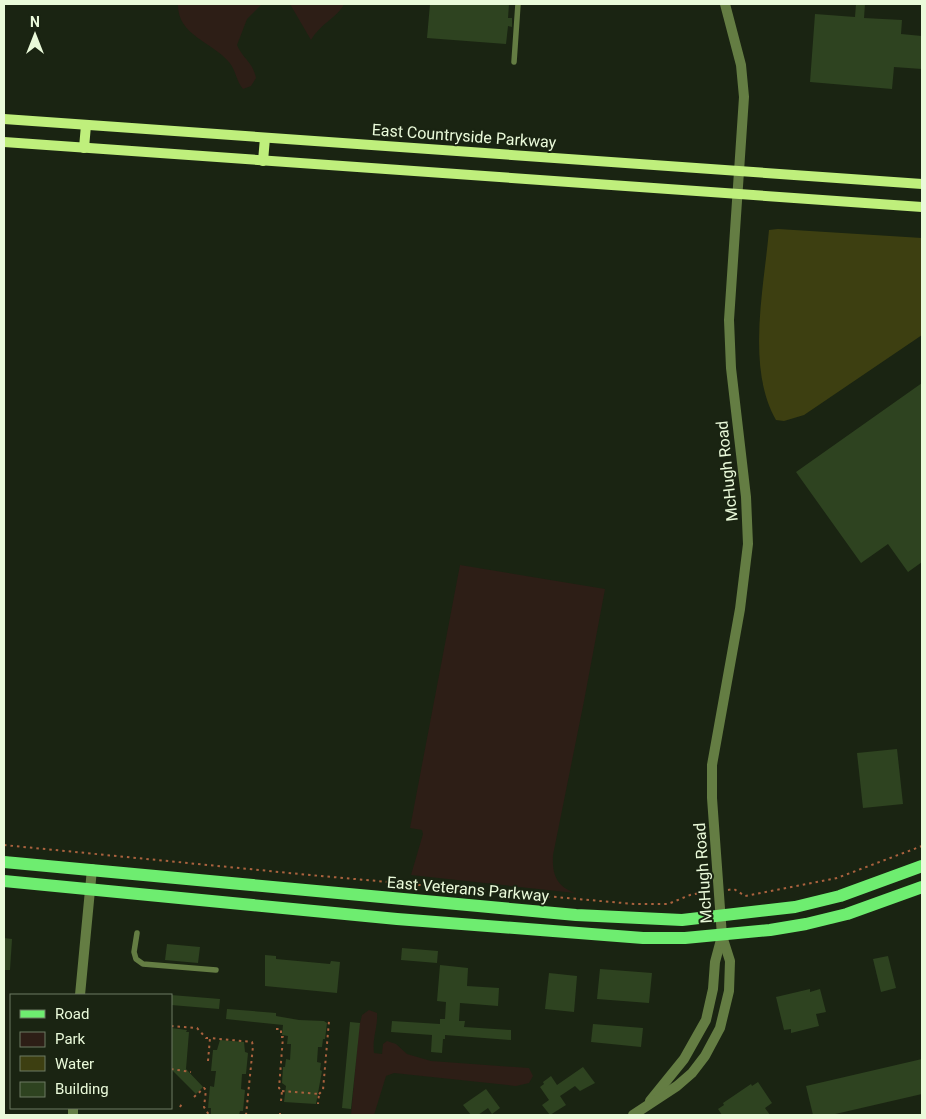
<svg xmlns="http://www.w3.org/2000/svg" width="926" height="1119" font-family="Roboto,sans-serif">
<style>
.green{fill:#2d1e16}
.water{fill:#3d3f11}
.building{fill:#2e4320}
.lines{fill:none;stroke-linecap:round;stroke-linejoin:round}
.path{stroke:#aa623e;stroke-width:2;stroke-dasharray:2.5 4;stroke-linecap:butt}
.lane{stroke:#647d43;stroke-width:5.5}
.street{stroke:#647d43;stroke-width:10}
.secondary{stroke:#bfef7c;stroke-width:10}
.primary{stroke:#6eed70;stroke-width:12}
.labels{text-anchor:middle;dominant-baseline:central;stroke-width:4;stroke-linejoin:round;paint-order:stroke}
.street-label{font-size:16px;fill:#eafada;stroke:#1a2412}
</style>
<rect width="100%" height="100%" fill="#1a2412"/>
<g class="green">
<path d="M 178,4 L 262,4 L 247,19 L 237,45 C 243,59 253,62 256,78 L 251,86 L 243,89 C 236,81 236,70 229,62 C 212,42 177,35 178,4 Z"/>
<path d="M 290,4 L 344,4 C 339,16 321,23 311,40 Z"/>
<path d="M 460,565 L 605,589 L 584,701 L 553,855 C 552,874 556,886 575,893 L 411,875 L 423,834 L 422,830 L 410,828 Z"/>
<path d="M 369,1010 L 377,1013 C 378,1027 372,1038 374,1053 L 382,1054 L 383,1044 L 387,1041 L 396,1044 L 407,1054 L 431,1061 L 529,1068 L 533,1076 L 529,1083 L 516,1086 L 394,1073 L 386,1076 L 374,1115 L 351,1115 L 359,1027 L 362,1015 Z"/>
</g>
<path class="water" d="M 778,229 L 922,238 L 922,335 L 804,415 L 784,421 L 776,420 C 746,368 764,288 769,230 Z"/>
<g class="building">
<path d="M 430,4 L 509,4 L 508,18 L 512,18 L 512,27 L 508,26 L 506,44 L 427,38 Z"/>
<path d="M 856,4 L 865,4 L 864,18 L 902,20 L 901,34 L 922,36 L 922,69 L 894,67 L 892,89 L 810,82 L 815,14 L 855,17 Z"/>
<path d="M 922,383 L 922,562 L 908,572 L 888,544 L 861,563 L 796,472 Z"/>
<path d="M 897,749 L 903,804 L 863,808 L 857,753 Z"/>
<path d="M 4,938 L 12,939 L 10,970 L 4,970 Z"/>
<path d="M 167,944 L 200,947 L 198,963 L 165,960 Z"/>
<path d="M 402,948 L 438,951 L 437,963 L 401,960 Z"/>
<path d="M 265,955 L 276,956 L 276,959 L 330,964 L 331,961 L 340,962 L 337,993 L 265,986 Z"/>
<path d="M 888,956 L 896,988 L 881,992 L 873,959 Z"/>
<path d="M 440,965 L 468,968 L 467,986 L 499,988 L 498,1006 L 460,1003 L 459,1021 L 465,1021 L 464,1027 L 511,1030 L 511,1040 L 445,1035 L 445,1039 L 443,1039 L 442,1053 L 431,1052 L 432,1035 L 391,1032 L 392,1021 L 440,1024 L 440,1019 L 445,1019 L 446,1002 L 437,1001 Z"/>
<path d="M 600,969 L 652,973 L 649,1003 L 597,999 Z"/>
<path d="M 549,973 L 577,976 L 574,1012 L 545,1009 Z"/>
<path d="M 810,989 L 810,992 L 820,989 L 826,1012 L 816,1014 L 819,1026 L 791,1033 L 791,1029 L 784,1030 L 776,997 Z"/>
<path d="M 171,995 L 220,999 L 219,1009 L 171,1005 Z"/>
<path d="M 227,1009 L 276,1013 L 276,1016 L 299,1020 L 324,1021 L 327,1023 L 325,1039 L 323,1039 L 322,1047 L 318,1047 L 317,1062 L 321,1063 L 320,1070 L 322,1071 L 316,1104 L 284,1102 L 286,1086 L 282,1083 L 283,1067 L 285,1067 L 286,1059 L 290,1060 L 291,1044 L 287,1044 L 288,1036 L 282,1035 L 283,1025 L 226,1019 Z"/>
<path d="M 350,1022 L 360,1023 L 351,1109 L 342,1108 Z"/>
<path d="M 593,1024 L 643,1028 L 641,1047 L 591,1042 Z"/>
<path d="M 171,1028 L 187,1030 L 186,1032 L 189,1032 L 186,1069 L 203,1087 L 196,1094 L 171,1069 Z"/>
<path d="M 220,1040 L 244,1042 L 245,1052 L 248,1053 L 246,1074 L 242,1074 L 241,1089 L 245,1090 L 243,1111 L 240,1111 L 239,1115 L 211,1115 L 211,1108 L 208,1108 L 210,1086 L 214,1087 L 216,1071 L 211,1071 L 213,1050 L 217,1050 Z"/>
<path d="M 922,1059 L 922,1094 L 831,1115 L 813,1115 L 806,1086 Z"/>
<path d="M 583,1067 L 595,1083 L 580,1091 L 575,1086 L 560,1096 L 566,1105 L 550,1115 L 542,1105 L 549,1100 L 540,1087 L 544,1084 L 543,1082 L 551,1076 L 557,1085 Z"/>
<path d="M 758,1082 L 772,1103 L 765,1108 L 770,1115 L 722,1115 L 718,1109 L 724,1105 L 723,1103 L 751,1084 L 752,1086 Z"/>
<path d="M 486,1089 L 500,1108 L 492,1114 L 488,1108 L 478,1115 L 471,1115 L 463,1105 Z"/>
</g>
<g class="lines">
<g class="path">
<path d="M 4,845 L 310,875 L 634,904 L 668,904 L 690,895 L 709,891"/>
<path d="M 728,890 L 734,889 L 745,896 L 837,878 L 922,846"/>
<path d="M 171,1026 L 197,1028 L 206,1038 L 210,1038"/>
<path d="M 276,1029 L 281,1029 L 281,1037 L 283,1037 L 279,1088 L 282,1091 L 281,1101"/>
<path d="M 208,1061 L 210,1038 L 252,1042 L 253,1046 L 246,1115"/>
<path d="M 171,1069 L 191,1072"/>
<path d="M 282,1091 L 319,1094 L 318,1104"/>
<path d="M 319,1094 L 323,1090 L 329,1021"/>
<path d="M 194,1097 L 204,1088 L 206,1090 L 204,1107 L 209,1115"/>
<path d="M 180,1107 L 183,1102"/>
<path d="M 111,1115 L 112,1115"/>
<path d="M 280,1115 L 280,1113"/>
</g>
<g class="lane">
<path d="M 514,62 L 518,4"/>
<path d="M 137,933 L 134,952 L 136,959 L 143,964 L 216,970"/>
</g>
<g class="street">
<path d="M 80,995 L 92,869"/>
<path d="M 650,1101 L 684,1059 L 706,1020 L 713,989 L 715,962 L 722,936"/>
<path d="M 73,1115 L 73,1108"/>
<path d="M 633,1115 L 677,1086 L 692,1073 L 705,1056 L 720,1028 L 729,991 L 730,961 L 722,936 L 712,798 L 712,765 L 740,609 L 748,544 L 746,497 L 731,368 L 729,320 L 744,97 L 741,65 L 725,4"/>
</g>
<g class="secondary">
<path d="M 4,119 L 922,184"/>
<path d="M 4,142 L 922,207"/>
<path d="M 84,148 L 86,125"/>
<path d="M 263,161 L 265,138"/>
</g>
<g class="primary">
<path d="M 4,862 L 576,915 L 682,920 L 795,907 L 840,896 L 922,866"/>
<path d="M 4,881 L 397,919 L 643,938 L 685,938 L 770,930 L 806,924 L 847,914 L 922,887"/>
</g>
</g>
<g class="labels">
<g class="street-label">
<text transform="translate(464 136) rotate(4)">East Countryside Parkway</text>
<text transform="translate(727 471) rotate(-96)">McHugh Road</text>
<text transform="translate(703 873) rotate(-94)">McHugh Road</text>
<text transform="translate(468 889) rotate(5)">East Veterans Parkway</text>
</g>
</g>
<rect width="926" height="1119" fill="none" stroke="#eafada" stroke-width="10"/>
<rect x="10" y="994" width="162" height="115" fill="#1a2412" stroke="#6d7a62"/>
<rect x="20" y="1010" width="25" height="8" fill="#6eed70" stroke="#6d7a62"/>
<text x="55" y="1019" font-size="15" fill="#eafada">Road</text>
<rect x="20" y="1032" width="25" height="15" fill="#2d1e16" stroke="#6d7a62"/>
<text x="55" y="1044" font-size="15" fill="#eafada">Park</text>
<rect x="20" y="1056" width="25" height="15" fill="#3d3f11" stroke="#6d7a62"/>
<text x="55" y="1069" font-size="15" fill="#eafada">Water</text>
<rect x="20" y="1082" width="25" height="15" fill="#2e4320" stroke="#6d7a62"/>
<text x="55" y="1094" font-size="15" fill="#eafada">Building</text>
<g transform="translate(35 35)" stroke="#1a2412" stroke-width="4" paint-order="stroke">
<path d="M0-4L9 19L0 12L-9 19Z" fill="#eafada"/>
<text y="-8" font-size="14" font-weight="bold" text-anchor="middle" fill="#eafada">N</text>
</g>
</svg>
